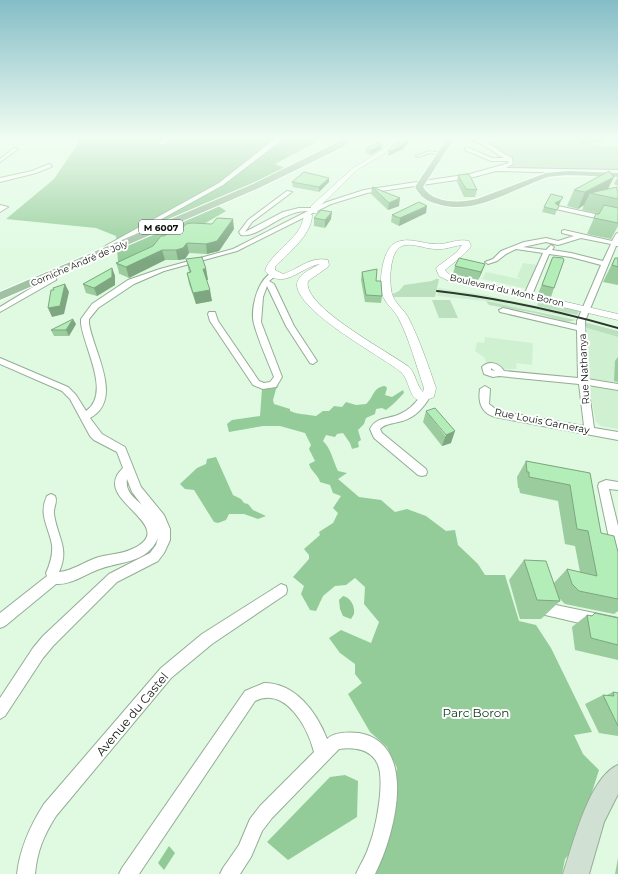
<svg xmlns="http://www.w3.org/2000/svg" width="618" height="874" font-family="Montserrat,sans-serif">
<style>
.built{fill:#d0f0d2}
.green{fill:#bbe0be}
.forest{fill:#93cc98}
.water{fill:#91ca96}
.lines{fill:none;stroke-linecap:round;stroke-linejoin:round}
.minor-casing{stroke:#94ad95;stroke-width:2}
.tertiary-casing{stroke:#94ad95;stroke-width:1}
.secondary-casing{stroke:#94ad95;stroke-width:2}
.primary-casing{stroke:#fff;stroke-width:2}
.minor{fill:#fff;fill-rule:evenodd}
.tertiary{fill:#fff;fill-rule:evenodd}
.secondary{fill:#d0e0d2;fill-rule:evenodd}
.primary{fill:#a1c1a4;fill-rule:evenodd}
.rail{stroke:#2c382d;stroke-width:2}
.wall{fill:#9acc9e}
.shaded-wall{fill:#7da681}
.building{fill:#b3edb8;stroke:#7da681}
.labels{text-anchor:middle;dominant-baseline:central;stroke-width:4;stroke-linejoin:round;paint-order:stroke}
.shield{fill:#fff;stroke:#545a55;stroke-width:1}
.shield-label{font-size:9px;font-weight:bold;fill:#0b140c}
.far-street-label{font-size:9px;fill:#0b140c;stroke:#fff}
.street-label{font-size:10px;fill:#0b140c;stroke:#fff}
.near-park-label{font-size:12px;fill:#0b3513;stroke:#fff}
.near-street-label{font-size:12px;fill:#0b140c;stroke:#fff}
</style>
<rect width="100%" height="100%" fill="#dffae1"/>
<g class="built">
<path d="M 523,263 L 538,265 L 528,289 L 482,279 L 486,272 L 519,279 L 520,278 L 517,277 Z"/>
<path d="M 438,288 L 486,295 L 570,313 L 568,317 L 486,301 L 437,296 Z"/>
<path d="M 587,328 L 618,337 L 618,383 L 587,378 Z"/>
<path d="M 485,337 L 533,343 L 532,365 L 516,363 L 517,369 L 504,369 L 497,364 L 486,363 L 485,358 L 475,351 L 477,342 L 484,343 Z"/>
<path d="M 593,386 L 618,391 L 618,429 L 601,426 L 596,422 L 589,388 Z"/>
</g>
<g class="green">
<path d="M 513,137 L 571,137 L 582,144 L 618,147 L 618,171 L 507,169 L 505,167 L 512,165 L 514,161 L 493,149 L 488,143 L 490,141 Z"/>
<path d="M 436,279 L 439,279 L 435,297 L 394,297 L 393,294 L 399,291 L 404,285 L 432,281 Z"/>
<path d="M 432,300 L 450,300 L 458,318 L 439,318 Z"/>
<path d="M 486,301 L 576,320 L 567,322 L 535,313 L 489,305 Z"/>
<path d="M 539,301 L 579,311 L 577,315 L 537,306 Z"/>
<path d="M 584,322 L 618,331 L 618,337 L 587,328 Z"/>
</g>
<g class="forest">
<path d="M 76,137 L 325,137 L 275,164 L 285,168 L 212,202 L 226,211 L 119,274 L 116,236 L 96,228 L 6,219 L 54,179 L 79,142 Z"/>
<path d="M 571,137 L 596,137 L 607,139 L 605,142 L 582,144 Z"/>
<path d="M 279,386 L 276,389 L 273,400 L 274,404 L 290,409 L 290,411 C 299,415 306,414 316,416 L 323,411 L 329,411 L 334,406 L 342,407 L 346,402 L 356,405 L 366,404 C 374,397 373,387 385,386 L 387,388 L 385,395 L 392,397 L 403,390 L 404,393 C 398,399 393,405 386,410 L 382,408 L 376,409 L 375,414 L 366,418 L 364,424 L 358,430 L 361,440 L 358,442 L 359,447 L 352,449 L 350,443 L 343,433 L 337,434 L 335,437 L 326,435 L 323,441 C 331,448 333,461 338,471 L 347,473 L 338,479 L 359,497 L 381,500 L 395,512 L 407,509 L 426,516 L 446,531 L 455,530 L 458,545 L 478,564 L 485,575 L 505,575 L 519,621 L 536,625 L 551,648 L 592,732 L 574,735 L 583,754 L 599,770 L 574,849 L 565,859 L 562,874 L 374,874 L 388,839 L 397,768 L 387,747 L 370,732 L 348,694 L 362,683 L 355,674 L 355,664 L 340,653 L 329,638 L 341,630 L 371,643 L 379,622 L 364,604 L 365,587 L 355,578 L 346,585 L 335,586 L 323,596 L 316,611 L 310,610 L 301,594 L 304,586 L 293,577 L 309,559 L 309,555 L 304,549 L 320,535 L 319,532 L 333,523 L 338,513 L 333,508 L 341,496 L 333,493 L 330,485 L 320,482 C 318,474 311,472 309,464 L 315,461 L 309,449 L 311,445 L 305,433 L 280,426 L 263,426 L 229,432 L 227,424 L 232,420 L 260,416 L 262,389 L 270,389 Z"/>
<path d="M 216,457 L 233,495 L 241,499 L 244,503 L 248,504 L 253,510 L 266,516 L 258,519 L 244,514 L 229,514 L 226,520 L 218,523 L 214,522 L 194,490 L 185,489 L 180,484 L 197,468 L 206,464 L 207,459 Z"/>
<path d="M 345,775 L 358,781 L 357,817 L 288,860 L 267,842 L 330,777 Z"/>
</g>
<g class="water">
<path d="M 343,596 C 351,598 355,606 354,614 L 351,619 L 343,616 L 340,609 L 339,600 Z"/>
<path d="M 169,846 L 175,853 L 164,870 L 158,863 Z"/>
</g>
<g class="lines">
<g class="minor-casing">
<g id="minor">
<path d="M 167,137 L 172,137 L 164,144 L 160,144 L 160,142 Z"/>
<path d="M 277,137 L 282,137 L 278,143 L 223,185 L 111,247 L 106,253 L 101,252 L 102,249 L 107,245 L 219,183 Z"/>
<path d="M 471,138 C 486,138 498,152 512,158 L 513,164 L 506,168 L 618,170 L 618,174 L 496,171 L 470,178 L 367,193 L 331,204 L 237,251 L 164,271 L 134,284 L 98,308 L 89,319 L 89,323 C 92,349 125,399 90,418 L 102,434 L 125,447 L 141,487 L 164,515 L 170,529 L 170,540 L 164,553 L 158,561 L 117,582 L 53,646 L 43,658 L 5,716 L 0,719 L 0,698 L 33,648 L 43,636 L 109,574 L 150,553 L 156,545 L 158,538 C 147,564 119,561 97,570 C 84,575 71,585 56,584 L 5,626 L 0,628 L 0,613 L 47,576 L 46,573 C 50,564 53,555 52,545 C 49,527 38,515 47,496 L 51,494 L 55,496 C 58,502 53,508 54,514 C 57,537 70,548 59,572 C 73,571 85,561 99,557 C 110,554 122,554 132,549 C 175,530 115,507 115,484 C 115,477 118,473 123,468 L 117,452 L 94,440 L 90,436 L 70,399 L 62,391 L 0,364 L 0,358 L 68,387 L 76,395 L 86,411 C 112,393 83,346 81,323 L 81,319 L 92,304 L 128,280 L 160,269 L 233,249 L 308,211 C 282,210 258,239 241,235 L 239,232 L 248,220 L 287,191 L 292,192 L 252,222 L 245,232 L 283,212 L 299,208 L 314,208 L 327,202 L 364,190 L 470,174 L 509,163 L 508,161 L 491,161 L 465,150 L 465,148 L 469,148 L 492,158 L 504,158 C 493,152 483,143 471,140 ZM 127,479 L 132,492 L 142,505 C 133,497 125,491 127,479 Z"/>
<path d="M 14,148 L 18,149 L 0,162 L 0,159 Z"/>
<path d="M 430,151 L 443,154 L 441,155 L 430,153 L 418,157 L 416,156 Z"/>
<path d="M 49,164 L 52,166 L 51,167 L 36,173 L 0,182 L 0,178 L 32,171 Z"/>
<path d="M 0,205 L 8,207 L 0,212 Z"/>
<path d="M 558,206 L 618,219 L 618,223 L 556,209 L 555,208 Z"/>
<path d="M 564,230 L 612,241 L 616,234 L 618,233 L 618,246 L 616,246 L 585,321 L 587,379 L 618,384 L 618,390 L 588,385 L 594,428 L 618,432 L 618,440 L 495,417 C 481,413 478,402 480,389 L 485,386 L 490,389 L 489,404 L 498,411 L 584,426 L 579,384 L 499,376 L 493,377 L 484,374 L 482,367 C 489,360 499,363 504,371 L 578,378 L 577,330 L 500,312 L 499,310 L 503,308 L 577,325 L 577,321 L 601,265 L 571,257 L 549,254 L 532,295 L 528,297 L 524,295 L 543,253 L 516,249 L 506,254 L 497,261 L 488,264 L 485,262 L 493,259 L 501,251 L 524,242 L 546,238 L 558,241 L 574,236 L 562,233 L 562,231 ZM 581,238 L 611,244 L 603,261 L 571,253 L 552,250 L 554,247 L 551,245 L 546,250 L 523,247 L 546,242 L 558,245 ZM 491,368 L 495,371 L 491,370 Z"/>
<path d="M 54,271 L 57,273 L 56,280 L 0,312 L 0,307 L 46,279 L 50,277 L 52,272 Z"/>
<path d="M 274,272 L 278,274 L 269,281 L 274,284 L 294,326 L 317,361 L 313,364 L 310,363 L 286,326 L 267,286 L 263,297 L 261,322 L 282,377 L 276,387 L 263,389 L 253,385 L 210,321 L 208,314 L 209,312 L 215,312 L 218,321 L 259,381 L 264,383 L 270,382 L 274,377 C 267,359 259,342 254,324 C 250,309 258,277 274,272 Z"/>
<path d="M 424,394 L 427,395 L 428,400 C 421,411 411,420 398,422 C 391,424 385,424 380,429 L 382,433 L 426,469 L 427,472 L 426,475 L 422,476 L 418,475 L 374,438 L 370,429 C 377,416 388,420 400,414 C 409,410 416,403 421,395 Z"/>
<path d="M 606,480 L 618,482 L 618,490 L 609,489 L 618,526 L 618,558 L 614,556 L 612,552 L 598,486 L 599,483 Z"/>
<path d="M 281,584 L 286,586 L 287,590 L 286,594 L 212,644 L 171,678 L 56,816 C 44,835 37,851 35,874 L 17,874 C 20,848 30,826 44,804 L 161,668 L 202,634 Z"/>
<path d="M 544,594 L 549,595 L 551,604 L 618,618 L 618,632 L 541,614 L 538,600 L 539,595 Z"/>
<path d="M 264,683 C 296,683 317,713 327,739 C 334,732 348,732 359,733 C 420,744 394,837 375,874 L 356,874 C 360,865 366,856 369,846 C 376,829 385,782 378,765 C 372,749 354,747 339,749 L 272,818 L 262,831 L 251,857 L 240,874 L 220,874 L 223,868 L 239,845 L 250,819 L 260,806 L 314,752 C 308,728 286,686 255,701 L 139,874 L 119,874 L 122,868 L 245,691 Z"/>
</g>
</g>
<g class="tertiary-casing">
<g id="tertiary">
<path d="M 395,137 L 401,137 L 388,151 L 357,170 L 318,208 L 317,213 L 311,213 L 311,206 L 353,168 L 384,149 Z"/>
<path d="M 305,213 L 308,213 L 312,215 C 312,235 288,253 275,267 L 275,270 L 283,274 C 299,269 310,256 328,260 L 329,265 L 328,267 L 308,281 C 301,306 391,353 409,367 C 416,374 416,385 423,392 L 424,388 C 416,365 410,341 399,319 C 395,310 385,304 382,294 C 379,281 382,248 397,242 C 410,237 423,244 436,244 C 447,245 457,238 469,241 L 471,246 C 464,256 454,262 445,270 L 450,275 L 618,314 L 618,320 L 447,280 L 439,276 L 436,269 L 437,267 L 457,252 L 462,245 C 453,246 445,250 435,249 C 425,249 412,242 402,246 C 389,251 389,283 392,294 C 395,304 405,310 409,319 C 420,341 428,365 436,388 L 434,397 C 407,410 413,384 401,372 C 381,356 296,311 297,284 C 298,274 313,268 320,264 C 302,266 283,292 265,271 C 268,258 290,243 298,231 C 302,225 303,219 305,213 Z"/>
</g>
</g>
<g class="secondary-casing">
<path id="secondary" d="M 618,765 L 618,794 L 604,822 L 589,874 L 563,874 C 573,845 589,777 618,765 Z"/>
</g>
<g class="primary-casing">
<g id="primary">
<path d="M 348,137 L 356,137 L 343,147 L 259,188 L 0,300 L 0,292 L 253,184 Z"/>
<path d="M 448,137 L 455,137 L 423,187 C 434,204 459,203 477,199 L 546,173 L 568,171 L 618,173 L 618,177 C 595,177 570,173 548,177 C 541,179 535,182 528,185 C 501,196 471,213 441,205 C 427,201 422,199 415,187 Z"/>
</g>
</g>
<use href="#minor" class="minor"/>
<use href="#tertiary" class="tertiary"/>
<use href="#secondary" class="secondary"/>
<use href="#primary" class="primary"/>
<path class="rail" d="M 437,291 C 499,298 558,311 618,328"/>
</g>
<g class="wall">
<path d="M 480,137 L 492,137 L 492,139 L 480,138 Z"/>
<path d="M 366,149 L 381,149 L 371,155 L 365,153 Z"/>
<path d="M 458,175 L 477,190 L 475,197 L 464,197 L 457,182 Z"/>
<path d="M 618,176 L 618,186 L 614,184 Z"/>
<path d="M 292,182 L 329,182 L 319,192 L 293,187 Z"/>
<path d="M 372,187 L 399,206 L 388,210 L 371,194 Z"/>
<path d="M 608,189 L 618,191 L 618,226 L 611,239 L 587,234 L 594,218 L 599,214 L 582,210 L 584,205 L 578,209 L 567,206 L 574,190 Z"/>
<path d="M 563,197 L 559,205 L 558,205 L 555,215 L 542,212 L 544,207 Z"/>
<path d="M 426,213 L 399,226 L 391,222 L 392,215 Z"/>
<path d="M 314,218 L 331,219 L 325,228 L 314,226 Z"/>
<path d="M 234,229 L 219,251 L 207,254 L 189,253 L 185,259 L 178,260 L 165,260 L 129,278 L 120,274 L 116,263 L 153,246 L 164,236 Z"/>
<path d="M 615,258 L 618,258 L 618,285 L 603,282 Z"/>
<path d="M 186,259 L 206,269 L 208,280 L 206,280 L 212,301 L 196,304 L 189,284 L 187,273 L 189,272 Z"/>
<path d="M 552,259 L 554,288 L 551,297 L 538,294 Z"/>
<path d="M 455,266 L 482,272 L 478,280 L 453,274 Z"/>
<path d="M 112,268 L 115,276 L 115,285 L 97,296 L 86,293 L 83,284 Z"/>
<path d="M 362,272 L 376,281 L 382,296 L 381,303 L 365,302 L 361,280 Z"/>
<path d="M 76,324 L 69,336 L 54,336 L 51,330 Z"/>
<path d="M 618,357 L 618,382 L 614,381 L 615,361 Z"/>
<path d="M 426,411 L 451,443 L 442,446 L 423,422 Z"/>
<path d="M 526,461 L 590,473 L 601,533 L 618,552 L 618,611 L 614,614 L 565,604 L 559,598 L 560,601 L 541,619 L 520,619 L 509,580 L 524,560 L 554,583 L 567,569 L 580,572 L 575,546 L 565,544 L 558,501 L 520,493 L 519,488 L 518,488 L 517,477 Z"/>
<path d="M 587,615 L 618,618 L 618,660 L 575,650 L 572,627 Z"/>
<path d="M 613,692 L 618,693 L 618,736 L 599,733 L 585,704 L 603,695 L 607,695 Z"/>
<path d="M 618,858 L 618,874 L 615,874 Z"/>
</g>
<g class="shaded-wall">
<path d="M 410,138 L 409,142 L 403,149 L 388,156 L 389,152 Z"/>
<path d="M 382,145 L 381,149 L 371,155 L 372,150 Z"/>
<path d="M 614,177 L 606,193 L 590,193 L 584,205 L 578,209 L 585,192 Z"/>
<path d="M 329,178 L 329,182 L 319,192 L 319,187 Z"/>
<path d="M 400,198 L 399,206 L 388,210 L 389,203 Z"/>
<path d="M 561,200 L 559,205 L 554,208 L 555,203 Z"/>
<path d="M 427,206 L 426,213 L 399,226 L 400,218 Z"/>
<path d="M 332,212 L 331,219 L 325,228 L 325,220 Z"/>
<path d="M 233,219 L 234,229 L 219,251 L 207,254 L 206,244 Z"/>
<path d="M 187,243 L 189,253 L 185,259 L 178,260 L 176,250 Z"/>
<path d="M 162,250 L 165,260 L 129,278 L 126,267 Z"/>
<path d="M 485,264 L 482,272 L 478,280 L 481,272 Z"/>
<path d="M 112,268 L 115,276 L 115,285 L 97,296 L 94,288 Z"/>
<path d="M 203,269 L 206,269 L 208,280 L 205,280 Z"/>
<path d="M 65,284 L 69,292 L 64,314 L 52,317 L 48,308 Z"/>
<path d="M 210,290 L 212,301 L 196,304 L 193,293 Z"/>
<path d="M 73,319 L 76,324 L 69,336 L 66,330 Z"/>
<path d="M 455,431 L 451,443 L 442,446 L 446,435 Z"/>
</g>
<g class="building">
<path d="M 402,137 L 410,138 L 404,144 L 389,152 L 388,150 Z"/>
<path d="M 376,143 L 382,145 L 372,150 L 366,149 Z"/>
<path d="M 609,171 L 614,177 L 585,192 L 574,190 Z"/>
<path d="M 304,172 L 329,178 L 319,187 L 292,182 Z"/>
<path d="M 469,174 L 477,190 L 466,189 L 458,175 Z"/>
<path d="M 372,187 L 400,198 L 389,203 Z"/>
<path d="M 617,187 L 617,190 L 618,191 L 618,199 L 590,193 Z"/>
<path d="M 551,194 L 563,197 L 561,200 L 555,203 L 559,206 L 557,210 L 544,207 Z"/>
<path d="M 419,202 L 427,206 L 400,218 L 392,215 Z"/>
<path d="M 604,205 L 618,208 L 618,223 L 594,218 L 596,214 L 599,214 Z"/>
<path d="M 321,210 L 332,212 L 325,220 L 314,218 Z"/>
<path d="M 218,218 L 233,219 L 217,241 L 206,244 L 187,243 L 183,248 L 176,250 L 162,250 L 126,267 L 116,263 L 153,246 L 161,236 L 164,236 L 170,232 L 178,233 L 186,224 L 192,223 L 212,224 L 216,219 Z"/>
<path d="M 202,257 L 206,269 L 203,269 L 210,290 L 193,293 L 187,273 L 191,272 L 186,259 Z"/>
<path d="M 553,257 L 563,258 L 564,260 L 554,288 L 542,285 L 552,259 Z"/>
<path d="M 459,258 L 485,264 L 481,272 L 455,266 Z"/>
<path d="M 615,258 L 618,258 L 618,267 L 612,265 Z"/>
<path d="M 112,268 L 112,277 L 94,288 L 83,284 Z"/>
<path d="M 377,269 L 376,281 L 381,281 L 382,296 L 366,295 L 362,272 Z"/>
<path d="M 65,284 L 60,306 L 48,308 L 51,290 L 54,290 L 53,288 Z"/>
<path d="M 73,319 L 66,330 L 51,330 Z"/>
<path d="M 435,408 L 455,431 L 446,435 L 426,411 Z"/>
<path d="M 526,461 L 590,473 L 601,533 L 614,536 L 618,552 L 618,599 L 579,591 L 572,584 L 567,569 L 597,576 L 588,531 L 577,529 L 570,485 L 529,477 L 529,472 L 527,472 Z"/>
<path d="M 524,560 L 546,561 L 560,601 L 537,600 Z"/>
<path d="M 595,613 L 618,618 L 618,645 L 591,638 L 587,615 L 592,616 Z"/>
<path d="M 613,692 L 618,693 L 618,726 L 603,695 L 614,696 Z"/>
</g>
<linearGradient id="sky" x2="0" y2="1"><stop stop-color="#85bdc7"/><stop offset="0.53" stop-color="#f1fdf2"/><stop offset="1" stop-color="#f1fdf2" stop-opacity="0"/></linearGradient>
<rect width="618" height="260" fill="url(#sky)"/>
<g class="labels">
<rect class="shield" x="139" y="220" width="44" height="14" rx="3"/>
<g class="shield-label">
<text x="161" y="227">M 6007</text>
</g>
<g class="far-street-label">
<text transform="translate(79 263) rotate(-23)">Corniche André de Joly</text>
<text transform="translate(507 290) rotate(13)">Boulevard du Mont Boron</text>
</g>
<g class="street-label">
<text transform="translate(584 369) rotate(-93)">Rue Nathanya</text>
<text transform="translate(542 421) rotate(11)">Rue Louis Garneray</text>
</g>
<g class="near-park-label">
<text x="476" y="712">Parc Boron</text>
</g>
<g class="near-street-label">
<text transform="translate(132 714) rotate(-50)">Avenue du Castel</text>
</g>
</g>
</svg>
